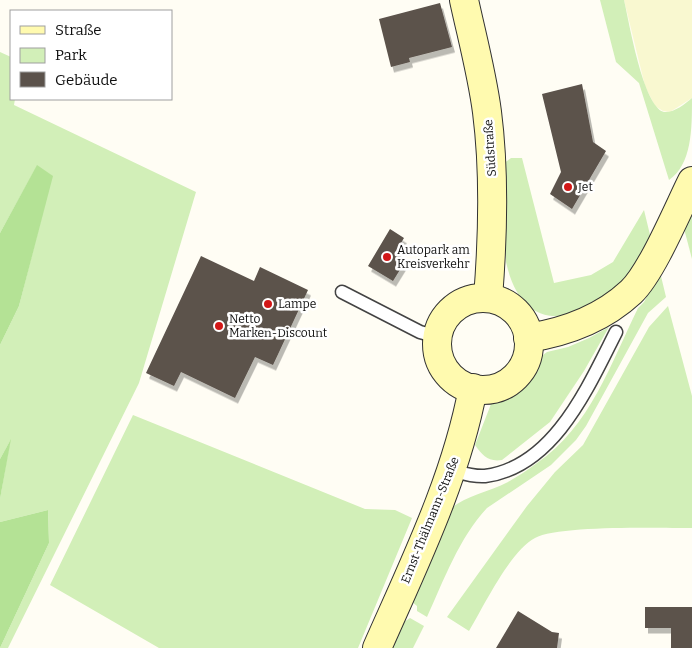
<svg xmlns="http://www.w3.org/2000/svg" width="692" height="648" font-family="Bitter,serif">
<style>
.farmland{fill:#f9f8d0}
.green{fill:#d2efb8}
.forest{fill:#b4e295}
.building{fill:#5b524b;filter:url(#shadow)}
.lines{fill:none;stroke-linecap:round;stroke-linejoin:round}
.lane-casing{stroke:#434343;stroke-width:15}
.secondary-casing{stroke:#323232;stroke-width:30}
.lane{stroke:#fff;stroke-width:12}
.secondary{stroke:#fffaaf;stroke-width:28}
.poi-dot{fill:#d21717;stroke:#fff;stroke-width:2}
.labels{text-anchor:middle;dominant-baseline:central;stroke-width:5;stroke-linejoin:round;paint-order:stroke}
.street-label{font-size:12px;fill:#101010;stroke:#fff}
.poi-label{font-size:12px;fill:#101010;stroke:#fff;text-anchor:start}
</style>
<defs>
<filter id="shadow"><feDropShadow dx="3" dy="5.5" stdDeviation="0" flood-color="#0004"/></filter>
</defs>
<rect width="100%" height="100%" fill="#fffdf4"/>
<path class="farmland" d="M 624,0 L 692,0 L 692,98 L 670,112 L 663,111 L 655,106 L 645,86 Z"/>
<g class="green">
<path d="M 600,0 L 624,0 C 629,21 643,107 664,112 C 674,113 685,104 692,98 C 692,129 692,164 669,180 L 639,83 L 616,62 Z"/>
<path d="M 0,52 L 11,57 L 11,99 L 15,99 L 14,105 L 196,192 L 139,383 L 8,648 L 0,648 L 49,543 L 48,510 L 0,522 L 0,499 L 10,441 L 0,459 L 0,345 L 19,306 L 52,176 L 37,166 L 0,233 Z"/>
<path d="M 511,158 L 522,158 L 554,283 L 591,275 L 613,262 L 644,210 L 651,239 C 643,252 636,268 626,278 C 582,324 523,339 506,262 L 503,164 Z"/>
<path d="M 692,199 L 692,259 L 682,221 Z"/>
<path d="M 660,272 L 666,297 L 648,313 L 586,426 L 576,440 L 551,465 L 487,508 C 459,538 444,580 427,617 L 417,611 L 417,606 L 411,601 L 450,509 C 467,495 489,492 508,482 C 518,476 528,470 537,463 C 590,427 611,363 638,308 L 644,302 Z"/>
<path d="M 668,306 L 692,396 L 692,528 C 661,528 557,525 535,538 C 510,551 484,606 469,631 L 447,617 L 527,506 L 555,472 L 583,445 L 649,327 Z"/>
<path d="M 609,327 L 584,371 L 550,422 L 502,460 C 488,462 483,456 475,445 L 493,399 L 524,379 L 539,358 L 547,352 L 568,347 L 589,338 Z"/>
<path d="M 133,415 L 365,509 L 395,510 L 412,518 L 358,648 L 159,648 L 50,585 Z"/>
<path d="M 410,618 L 424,626 L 413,648 L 390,648 L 401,624 Z"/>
</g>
<g class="forest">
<path d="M 37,165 L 53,176 L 19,306 L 0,345 L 0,233 Z"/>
<path d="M 11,439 L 0,499 L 0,459 Z"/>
<path d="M 48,510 L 49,543 L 0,648 L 0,522 Z"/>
</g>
<g class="building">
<path d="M 440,3 L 452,47 L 409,58 L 410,62 L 391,67 L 379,19 Z"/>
<path d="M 582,84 L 593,142 L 606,151 L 572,209 L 550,194 L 561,172 L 542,94 Z"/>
<path d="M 390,229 L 404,238 L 395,253 L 406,260 L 393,281 L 368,266 Z"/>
<path d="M 201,256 L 254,281 L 260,267 L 308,290 L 273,365 L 255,357 L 235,398 L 181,372 L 174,386 L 146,373 Z"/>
<path d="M 645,607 L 692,607 L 692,648 L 671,648 L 671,628 L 645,628 Z"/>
<path d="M 518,611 L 552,632 L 559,633 L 557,648 L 496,648 Z"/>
</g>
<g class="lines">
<g class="lane-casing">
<g id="lane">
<path d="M 342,292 L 420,332 L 438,337"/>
<path d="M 451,470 C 462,473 473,477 485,476 C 554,467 588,387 616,332"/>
</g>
</g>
<g class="secondary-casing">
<g id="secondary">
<path d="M 464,0 C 472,37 482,74 487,112 C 495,174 493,236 488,298"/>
<circle cx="483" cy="344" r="46"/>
<path d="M 528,338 C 566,332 602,319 631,292 C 652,272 678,209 692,181"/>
<path d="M 377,648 C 414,564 456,479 473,388"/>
</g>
</g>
<use href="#lane" class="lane"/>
<use href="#secondary" class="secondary"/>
</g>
<g class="poi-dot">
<circle cx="568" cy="187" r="5"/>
<circle cx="387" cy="257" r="5"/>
<circle cx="268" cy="304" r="5"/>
<circle cx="219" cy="326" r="5"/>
</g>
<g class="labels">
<g class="street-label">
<text transform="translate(490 148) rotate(-94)">Südstraße</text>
<text transform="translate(430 520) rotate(-68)">Ernst-Thälmann-Straße</text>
</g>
<g class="poi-label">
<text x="578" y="187">Jet</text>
<text x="397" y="250">Autopark am<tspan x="397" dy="14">Kreisverkehr</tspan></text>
<text x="278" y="304">Lampe</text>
<text x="229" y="319">Netto<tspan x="229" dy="14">Marken-Discount</tspan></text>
</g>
</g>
<rect x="10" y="10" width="162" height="90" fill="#ffffff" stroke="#9f9f9f"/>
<rect x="20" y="26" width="25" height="8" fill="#fffaaf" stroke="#9f9f9f"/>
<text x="55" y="35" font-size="15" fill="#101010">Straße</text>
<rect x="20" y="48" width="25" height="15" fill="#d2efb8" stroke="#9f9f9f"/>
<text x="55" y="60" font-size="15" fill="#101010">Park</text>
<rect x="20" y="72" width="25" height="15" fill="#5b524b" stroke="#9f9f9f"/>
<text x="55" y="85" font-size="15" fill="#101010">Gebäude</text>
</svg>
